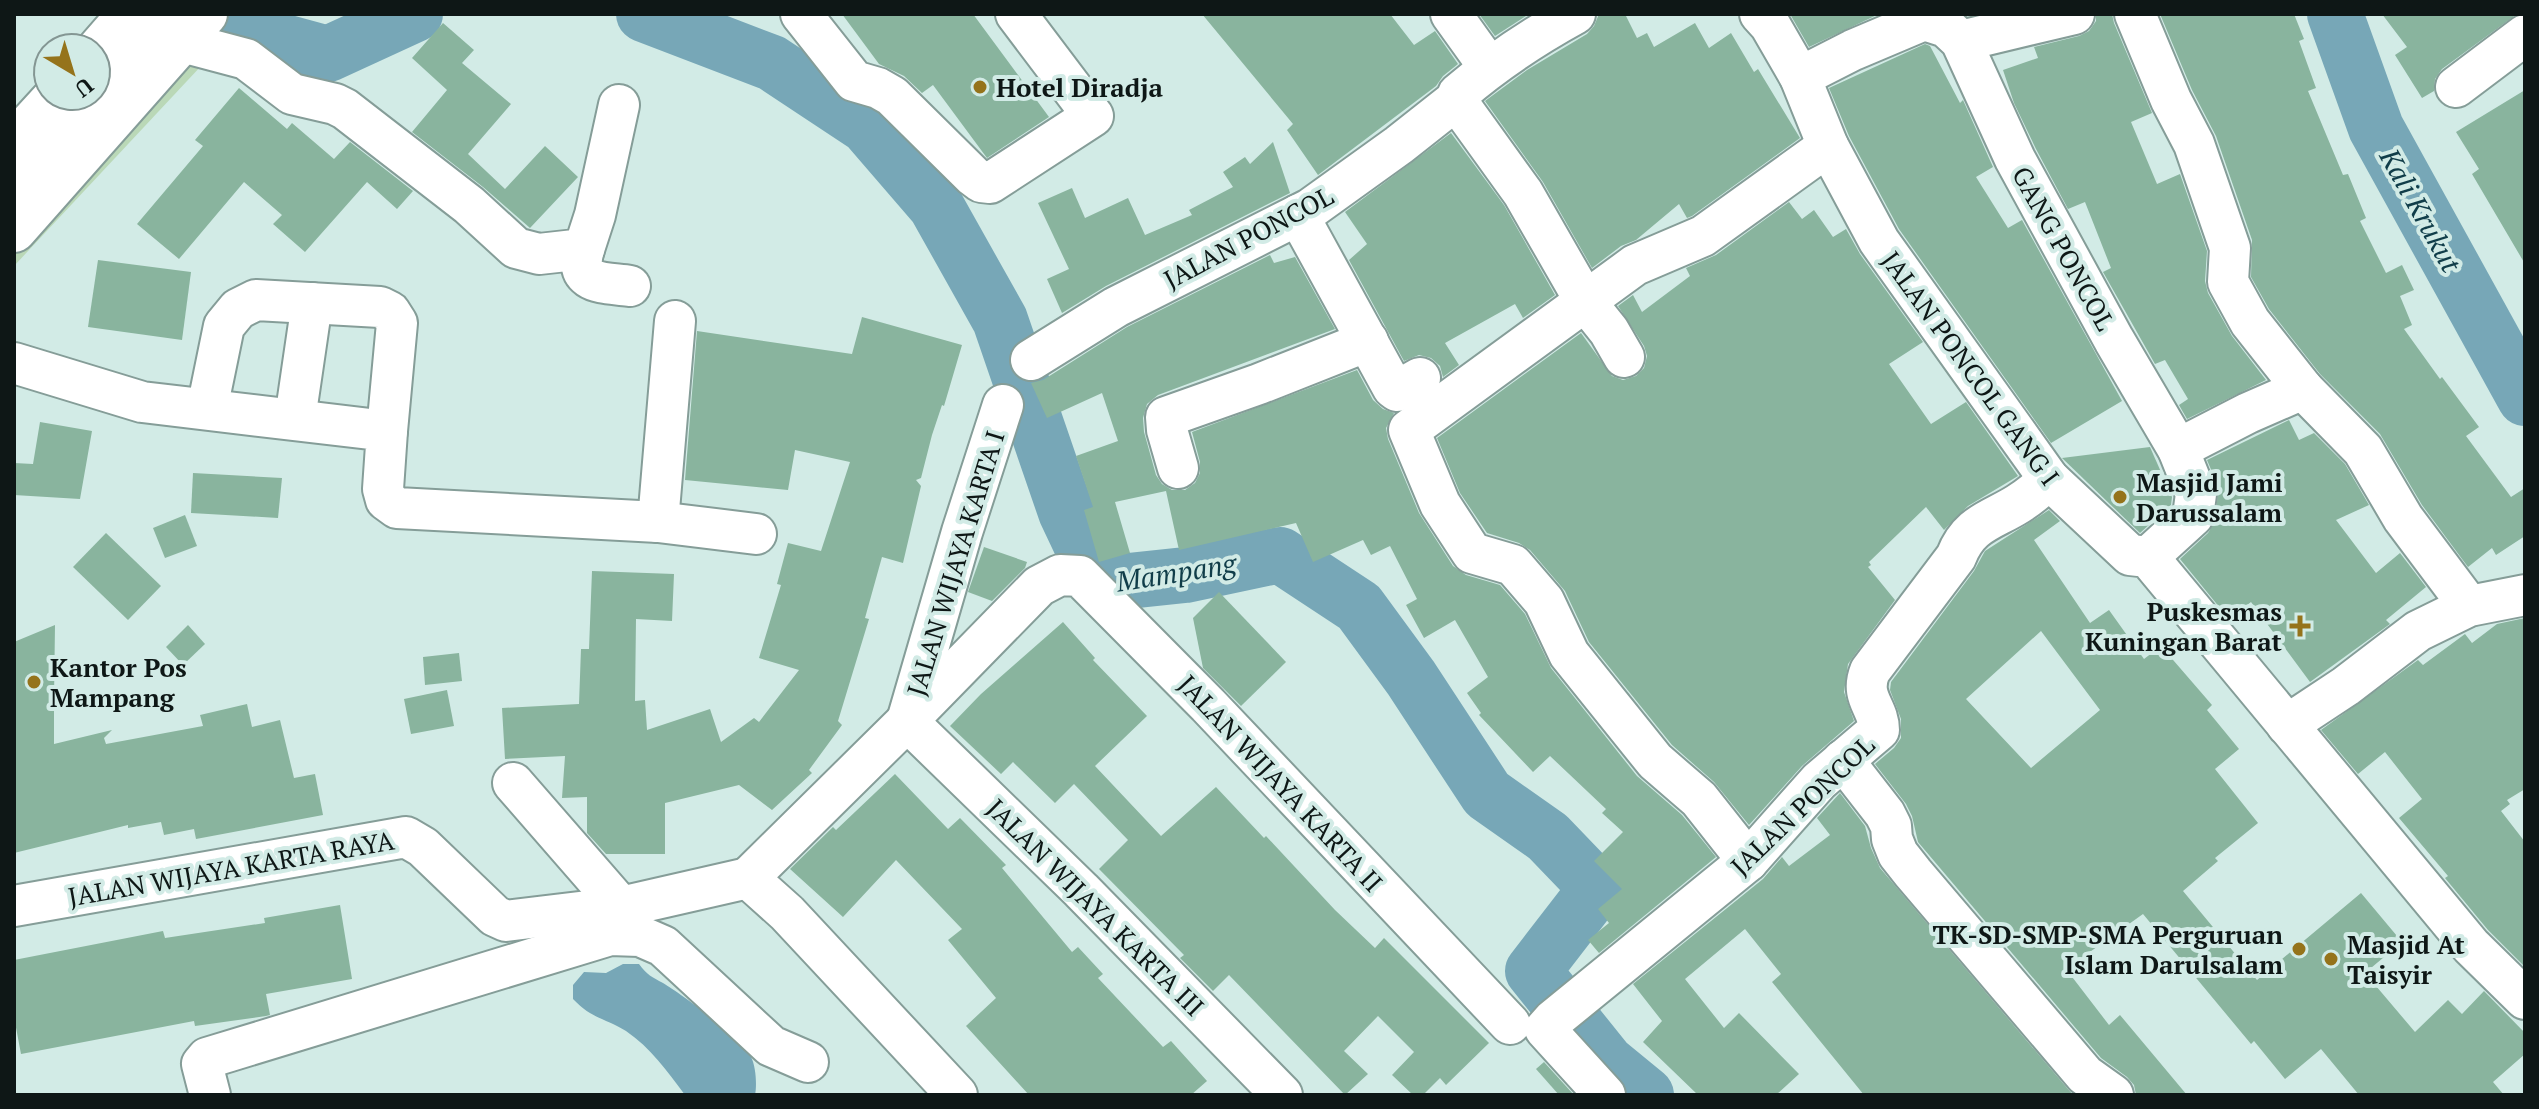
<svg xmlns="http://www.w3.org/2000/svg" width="2539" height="1109" font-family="'PT Serif',serif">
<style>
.green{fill:#bad8b7}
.water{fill:#77a7b7}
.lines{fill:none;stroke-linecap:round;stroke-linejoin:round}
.river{stroke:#77a7b7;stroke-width:56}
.building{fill:#89b49e;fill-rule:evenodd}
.minor-casing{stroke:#859d98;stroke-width:44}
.major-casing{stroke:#859d98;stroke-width:48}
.minor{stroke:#fff;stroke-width:40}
.major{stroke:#fff;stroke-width:44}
.poi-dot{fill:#95731b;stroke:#d2ebe6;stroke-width:3}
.labels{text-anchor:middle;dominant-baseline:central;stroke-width:8;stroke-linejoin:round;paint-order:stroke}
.poi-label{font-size:26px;font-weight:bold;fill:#0e1716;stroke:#d2ebe6;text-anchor:start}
.street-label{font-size:26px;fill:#0e1716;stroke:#d2ebe6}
.water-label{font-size:28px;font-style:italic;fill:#103d49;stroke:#d2ebe6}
</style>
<rect width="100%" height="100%" fill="#d2ebe6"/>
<path class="green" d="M 182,42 L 216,50 L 14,266 L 14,230 Z"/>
<path class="water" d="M 623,964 L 639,964 C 647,975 652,977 663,983 C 683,995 741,1038 751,1057 C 756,1066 757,1086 755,1095 L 685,1095 C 667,1071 651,1048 626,1031 C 605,1018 592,1019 573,999 L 573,985 L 584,972 L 606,973 Z"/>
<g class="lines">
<g class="river">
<path d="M 182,14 L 328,54 L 415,14"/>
<path d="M 644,14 L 772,63 L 867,126 L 936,206 L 1000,320 L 1066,512 L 1100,584 L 1185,575 L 1280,555 L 1359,607 L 1411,678 L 1487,794 L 1548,837 L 1597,888 L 1533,971 L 1607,1063 L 1646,1095"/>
<path d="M 2335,14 L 2376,128 L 2525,398"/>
</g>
</g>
<g class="building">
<path d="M 842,14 L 973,14 L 1049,117 L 987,158 L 933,85 L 922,93 L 904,76 L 879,64 Z"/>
<path d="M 1202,14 L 1390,14 L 1414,45 L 1435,31 L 1458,64 L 1443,76 L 1436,86 L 1318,175 L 1287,130 L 1293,124 Z"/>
<path d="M 1479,14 L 1529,14 L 1495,36 Z"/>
<path d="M 1599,14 L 1625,14 L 1637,38 L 1647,33 L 1654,47 L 1695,23 L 1709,48 L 1731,33 L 1754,72 L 1758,69 L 1800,138 L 1692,216 L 1687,218 L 1679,204 L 1636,240 L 1621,246 L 1592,268 L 1543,182 L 1485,101 L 1527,70 L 1587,34 L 1594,26 Z"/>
<path d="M 1790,14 L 1879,14 L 1809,47 Z"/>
<path d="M 2096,14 L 2112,14 L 2114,23 L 2152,113 L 2131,122 L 2157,184 L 2180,174 L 2207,251 L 2205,281 L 2208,293 L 2232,336 L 2266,380 L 2187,419 L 2179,405 L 2188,399 L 2165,360 L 2155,364 L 2103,272 L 2111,268 L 2085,202 L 2068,209 L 2036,149 L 2014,103 L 2003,70 L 2038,58 L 2034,47 L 2079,36 L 2089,31 L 2096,21 Z"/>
<path d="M 2160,14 L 2294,14 L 2304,39 L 2299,41 L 2316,88 L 2308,91 L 2343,175 L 2348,174 L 2366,218 L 2360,221 L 2386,273 L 2402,265 L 2414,290 L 2400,296 L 2412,325 L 2404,329 L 2440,379 L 2442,377 L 2479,427 L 2466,436 L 2511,497 L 2525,488 L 2525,536 L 2496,555 L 2492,548 L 2468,567 L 2422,505 L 2380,434 L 2320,374 L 2269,309 L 2251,277 L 2252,240 L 2216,136 L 2192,90 Z"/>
<path d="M 2382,14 L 2517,14 L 2442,69 L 2435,79 L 2434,91 L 2422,98 L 2395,55 L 2407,47 Z"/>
<path d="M 443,23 L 474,50 L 462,63 L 511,104 L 468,154 L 505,189 L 545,146 L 578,177 L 530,228 L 483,187 L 412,132 L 447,90 L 412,58 Z"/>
<path d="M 1925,44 L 1930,46 L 1960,103 L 1963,100 L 1993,167 L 1976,177 L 2008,228 L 2022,220 L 2122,401 L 2051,443 L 1899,229 L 1849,136 L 1829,88 Z"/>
<path d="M 239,88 L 287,129 L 292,123 L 334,159 L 350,142 L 413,191 L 397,209 L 367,182 L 305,252 L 273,224 L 282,215 L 244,182 L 179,259 L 137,224 L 203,146 L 195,140 Z"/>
<path d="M 2525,90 L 2525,264 L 2472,174 L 2479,169 L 2456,132 Z"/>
<path d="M 1451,133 L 1504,205 L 1555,295 L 1523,318 L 1515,304 L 1445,343 L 1459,365 L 1443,377 L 1440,366 L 1431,358 L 1419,355 L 1404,361 L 1349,260 L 1367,244 L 1345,212 Z"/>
<path d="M 1273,142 L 1290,193 L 1106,286 L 1062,313 L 1047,279 L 1069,269 L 1038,203 L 1072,188 L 1085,218 L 1128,198 L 1145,235 L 1192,215 L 1189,210 L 1233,187 L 1223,172 L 1245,157 L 1250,164 Z"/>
<path d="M 1789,202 L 1802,219 L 1814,210 L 1833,237 L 1846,229 L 1860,254 L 1923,342 L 1889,364 L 1931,424 L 1966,402 L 2018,476 L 1968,506 L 1944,530 L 1926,507 L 1869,562 L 1871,565 L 1868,567 L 1895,600 L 1848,664 L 1844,692 L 1854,721 L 1802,766 L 1749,825 L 1714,782 L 1672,745 L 1589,642 L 1565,591 L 1530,550 L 1519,543 L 1487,533 L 1460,493 L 1437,438 L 1581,333 L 1612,376 L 1623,380 L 1636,376 L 1644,368 L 1647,356 L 1644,346 L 1618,306 L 1633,295 L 1642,312 L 1690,276 L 1686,268 L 1716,255 Z"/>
<path d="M 1270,255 L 1274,263 L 1295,257 L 1335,329 L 1158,395 L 1147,404 L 1143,418 L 1144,432 L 1156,475 L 1162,484 L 1172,490 L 1185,490 L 1195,483 L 1200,473 L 1200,462 L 1192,432 L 1357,370 L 1373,400 L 1383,409 L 1394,413 L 1386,428 L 1388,439 L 1419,513 L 1453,566 L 1466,575 L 1500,585 L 1525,614 L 1551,668 L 1637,776 L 1682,815 L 1716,857 L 1599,953 L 1588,940 L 1609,923 L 1598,909 L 1622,889 L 1594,861 L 1623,832 L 1602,813 L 1606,809 L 1550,756 L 1533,772 L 1479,715 L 1481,713 L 1467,693 L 1488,677 L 1455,620 L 1424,638 L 1406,605 L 1417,599 L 1390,546 L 1371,555 L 1363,540 L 1313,562 L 1296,523 L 1179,550 L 1166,491 L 1115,502 L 1130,553 L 1099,562 L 1084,510 L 1093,507 L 1076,456 L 1118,441 L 1102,393 L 1047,418 L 1031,383 L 1043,380 L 1127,327 Z"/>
<path d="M 98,260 L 191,272 L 182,340 L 88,327 Z"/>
<path d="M 862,317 L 962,345 L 944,406 L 942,405 L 932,435 L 921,478 L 916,480 L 921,486 L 903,563 L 882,557 L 865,618 L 869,619 L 838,721 L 842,725 L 809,770 L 812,773 L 772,810 L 739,785 L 665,803 L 665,854 L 606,854 L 587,833 L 587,797 L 562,798 L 565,756 L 505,759 L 502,708 L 579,704 L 581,649 L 589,649 L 592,571 L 674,574 L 672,621 L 636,619 L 635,701 L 645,700 L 647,730 L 710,709 L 721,742 L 754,718 L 759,722 L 799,670 L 759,658 L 781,585 L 777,584 L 788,543 L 821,551 L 850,462 L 795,450 L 788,490 L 685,480 L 697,331 L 852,354 Z"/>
<path d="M 2289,420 L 2299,440 L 2314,433 L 2345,464 L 2369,505 L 2336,520 L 2376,573 L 2400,553 L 2426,587 L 2386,620 L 2390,624 L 2310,682 L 2251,602 L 2229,619 L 2180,559 L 2208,533 L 2216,519 L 2218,486 L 2207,460 Z"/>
<path d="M 40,422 L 92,431 L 80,499 L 14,495 L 14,463 L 33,464 Z"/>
<path d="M 2150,447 L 2172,497 L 2171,505 L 2140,533 L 2062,458 Z"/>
<path d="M 193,473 L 282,478 L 278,518 L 191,513 Z"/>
<path d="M 2049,510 L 2060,521 L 2034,540 L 2090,623 L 2109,610 L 2144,659 L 2161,646 L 2212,705 L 2207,710 L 2239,749 L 2215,769 L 2258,823 L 2215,858 L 2218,861 L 2183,891 L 2257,980 L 2361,893 L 2402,942 L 2365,973 L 2415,1032 L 2448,1000 L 2462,1014 L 2484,991 L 2525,1033 L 2525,1054 L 2493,1082 L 2504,1095 L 2359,1095 L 2321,1049 L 2285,1079 L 2254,1041 L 2251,1044 L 2143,914 L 2066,969 L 2109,1025 L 2120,1015 L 2187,1095 L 2136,1095 L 2134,1085 L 2127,1077 L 2101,1058 L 1918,842 L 1912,816 L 1906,804 L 1875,764 L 1894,748 L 1901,738 L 1901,719 L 1890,690 L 1891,682 L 1974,571 L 1985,551 ZM 2041,631 L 2100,710 L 2031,768 L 1966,699 Z"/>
<path d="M 185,515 L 197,546 L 165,558 L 153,528 Z"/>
<path d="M 106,533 L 161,586 L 128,620 L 73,567 Z"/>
<path d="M 984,547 L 1027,562 L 1025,568 L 992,601 L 968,592 Z"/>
<path d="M 1219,592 L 1286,662 L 1241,706 L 1203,668 L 1193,618 Z"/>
<path d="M 2525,618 L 2525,789 L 2507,800 L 2510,804 L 2501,811 L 2525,842 L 2525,967 L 2488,930 L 2445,878 L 2448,876 L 2399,818 L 2422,799 L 2385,752 L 2358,774 L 2321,730 L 2418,660 L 2423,665 L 2465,634 L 2472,643 L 2497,624 Z"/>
<path d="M 1063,622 L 1095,658 L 1093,660 L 1147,716 L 1095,766 L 1161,836 L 1216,787 L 1264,838 L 1266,836 L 1335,910 L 1375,948 L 1384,938 L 1489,1043 L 1446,1085 L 1440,1078 L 1423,1095 L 1413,1095 L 1392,1075 L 1414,1052 L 1378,1016 L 1344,1051 L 1368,1074 L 1345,1095 L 1229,975 L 1213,991 L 1180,958 L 1184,955 L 1099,869 L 1128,840 L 1074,784 L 1055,803 L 1013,762 L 1001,774 L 950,726 L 981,694 Z"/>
<path d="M 55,625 L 54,698 L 51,702 L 54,705 L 54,744 L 112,730 L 104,738 L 106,744 L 203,726 L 200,715 L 247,704 L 252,727 L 280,720 L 294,778 L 315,774 L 323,815 L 196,839 L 194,829 L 164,835 L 161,822 L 128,828 L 128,825 L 14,853 L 14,642 Z"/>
<path d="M 188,625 L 205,644 L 183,665 L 166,647 Z"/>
<path d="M 459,653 L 462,681 L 425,685 L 423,657 Z"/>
<path d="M 447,690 L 454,726 L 411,734 L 404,699 Z"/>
<path d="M 895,774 L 948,829 L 960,818 L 1006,865 L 1002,868 L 1072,952 L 1078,947 L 1103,974 L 1098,978 L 1163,1047 L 1171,1041 L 1207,1081 L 1191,1095 L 1029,1095 L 966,1026 L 996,998 L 948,940 L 962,929 L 896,860 L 843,917 L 790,869 L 833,827 L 836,830 Z"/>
<path d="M 1840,793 L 1865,826 L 1871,848 L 1880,868 L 2073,1095 L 1864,1095 L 1772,982 L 1781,974 L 1745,929 L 1685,979 L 1724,1028 L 1739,1013 L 1799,1074 L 1776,1095 L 1698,1095 L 1643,1042 L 1662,1021 L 1633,984 L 1763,879 L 1782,857 L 1789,866 L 1830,835 L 1817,818 Z"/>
<path d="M 340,905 L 352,979 L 266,994 L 270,1015 L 266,1016 L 195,1026 L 194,1021 L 21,1054 L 14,1017 L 14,960 L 163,931 L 165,938 L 265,923 L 264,918 Z"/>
<path d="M 1544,1062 L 1574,1095 L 1559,1095 L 1536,1069 Z"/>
</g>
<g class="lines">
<g class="minor-casing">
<g id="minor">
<path d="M 801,14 L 854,81 L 878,88 L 892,96 L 973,176 L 981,182 L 990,183 L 1093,116 L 1016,14"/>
<path d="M 1451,14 L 1489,67"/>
<path d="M 1760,14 L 1770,25 L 1800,77 L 1828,146 L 1879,241 L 2049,479 L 2130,555 L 2148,557 L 2471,946 L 2525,999"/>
<path d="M 2135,14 L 2171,100 L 2194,144 L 2230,248 L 2228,282 L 2250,322 L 2303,389 L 2363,450 L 2403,518 L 2469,606"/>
<path d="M 1961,41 L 2074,14"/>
<path d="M 182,42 L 246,59 L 292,94 L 335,104 L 345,109 L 469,205 L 516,248 L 539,254 L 584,249 L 595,215 L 619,105"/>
<path d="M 1800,77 L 1853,50 L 1924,20 L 1946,27 L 1961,41 L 2015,159 L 2114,340 L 2178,449 L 2196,494 L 2193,516 L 2148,557"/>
<path d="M 2456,87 L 2525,35"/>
<path d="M 96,92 L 169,14"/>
<path d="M 1456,100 L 1523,193 L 1585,301 L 1609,331 L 1624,357"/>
<path d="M 14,180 L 92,96"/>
<path d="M 1298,215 L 1393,388 L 1397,391 L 1420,378"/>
<path d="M 584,249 C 573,286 604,282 630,286"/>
<path d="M 1031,360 L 1116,307 L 1310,209 L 1399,145 L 1456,100 L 1458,94 C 1494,63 1533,37 1575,14"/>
<path d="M 14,363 L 142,402 L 387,431 L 383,489 L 386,500 L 397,508 L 658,522 L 756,534"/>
<path d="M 1003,405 L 962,532 L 907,721 L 1081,890 L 1282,1095"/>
<path d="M 207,409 L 224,326 L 238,309 L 256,300 L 380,307 L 390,312 L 397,323 L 387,431"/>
<path d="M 295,419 L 312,303"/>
<path d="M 2178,449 L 2248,413 L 2303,389"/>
<path d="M 1178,468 L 1167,430 L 1166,417 L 1259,384 L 1368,341"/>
<path d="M 658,522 L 675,321"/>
<path d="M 2287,725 L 2346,686 L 2418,631 L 2469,606 L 2525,595"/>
<path d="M 1843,760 L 1885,814 L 1891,826 L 1892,839 L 1898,854 L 1913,873 L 2085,1075 L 2113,1095"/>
<path d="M 513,783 L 621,907"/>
<path d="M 1748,861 L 1699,799 L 1655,761 L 1569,654 L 1544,601 L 1513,565 L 1472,553 L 1440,504 L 1409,430 L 1635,265 L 1703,236 L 1828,146"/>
<path d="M 748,878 L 907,721 L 1039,586 L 1060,575 L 1080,576 L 1208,705 L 1510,1024"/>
<path d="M 748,878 L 787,913 L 957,1095"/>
<path d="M 14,906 L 406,837 L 423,847 L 495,916 L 506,921 L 621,907 L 748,878"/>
<path d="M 210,1095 L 202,1064 L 207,1058 L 610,935 L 640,936 L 663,946 L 771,1046 L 808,1062"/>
<path d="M 1605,1095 L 1545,1029 L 1553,1020 L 1748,861 L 1819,781 L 1879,730 C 1879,707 1859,698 1870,671 L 1956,557 C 1969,523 1991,521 2018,504 C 2029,497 2040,488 2049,479"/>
</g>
</g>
<g class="major-casing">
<g id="major">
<path d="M 96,53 L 130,14"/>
<path d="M 14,143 L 57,96"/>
<path d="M 14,230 L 205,14"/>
</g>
</g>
<use href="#minor" class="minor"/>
<use href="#major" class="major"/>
</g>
<g class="poi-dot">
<circle cx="980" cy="87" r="8"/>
<circle cx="2120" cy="497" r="8"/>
<path d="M2296 614h8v8h8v8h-8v8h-8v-8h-8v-8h8z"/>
<circle cx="34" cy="682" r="8"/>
<circle cx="2299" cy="949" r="8"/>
<circle cx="2331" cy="959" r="8"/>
</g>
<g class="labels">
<g class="poi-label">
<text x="996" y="87">Hotel Diradja</text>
<text x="2136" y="482">Masjid Jami<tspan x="2136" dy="30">Darussalam</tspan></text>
<text x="2282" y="611" text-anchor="end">Puskesmas<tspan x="2282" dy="30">Kuningan Barat</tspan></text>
<text x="50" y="667">Kantor Pos<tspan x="50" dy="30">Mampang</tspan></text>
<text x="2283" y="934" text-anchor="end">TK-SD-SMP-SMA Perguruan<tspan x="2283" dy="30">Islam Darulsalam</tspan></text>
<text x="2347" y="944">Masjid At<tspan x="2347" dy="30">Taisyir</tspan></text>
</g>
<g class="street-label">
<text transform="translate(1248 237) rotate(-28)">JALAN PONCOL</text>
<text transform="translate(2064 248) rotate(61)">GANG PONCOL</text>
<text transform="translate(1971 368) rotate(54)">JALAN PONCOL GANG I</text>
<text transform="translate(955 563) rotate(-73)">JALAN WIJAYA KARTA I</text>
<text transform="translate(1281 783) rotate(47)">JALAN WIJAYA KARTA II</text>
<text transform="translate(1802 805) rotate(-44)">JALAN PONCOL</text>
<text transform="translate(231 868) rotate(-10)">JALAN WIJAYA KARTA RAYA</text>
<text transform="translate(1096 907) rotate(45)">JALAN WIJAYA KARTA III</text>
</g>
<g class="water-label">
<text transform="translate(2421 210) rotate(61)">Kali Krukut</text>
<text transform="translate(1176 572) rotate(-9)">Mampang</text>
</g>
</g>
<rect width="2539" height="1109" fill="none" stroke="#0e1716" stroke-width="32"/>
<g transform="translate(72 72) rotate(142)"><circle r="38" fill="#d2ebe6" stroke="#849693" stroke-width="2"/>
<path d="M0-6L14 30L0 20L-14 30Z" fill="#95731b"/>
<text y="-12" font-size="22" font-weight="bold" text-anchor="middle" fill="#0e1716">U</text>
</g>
</svg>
